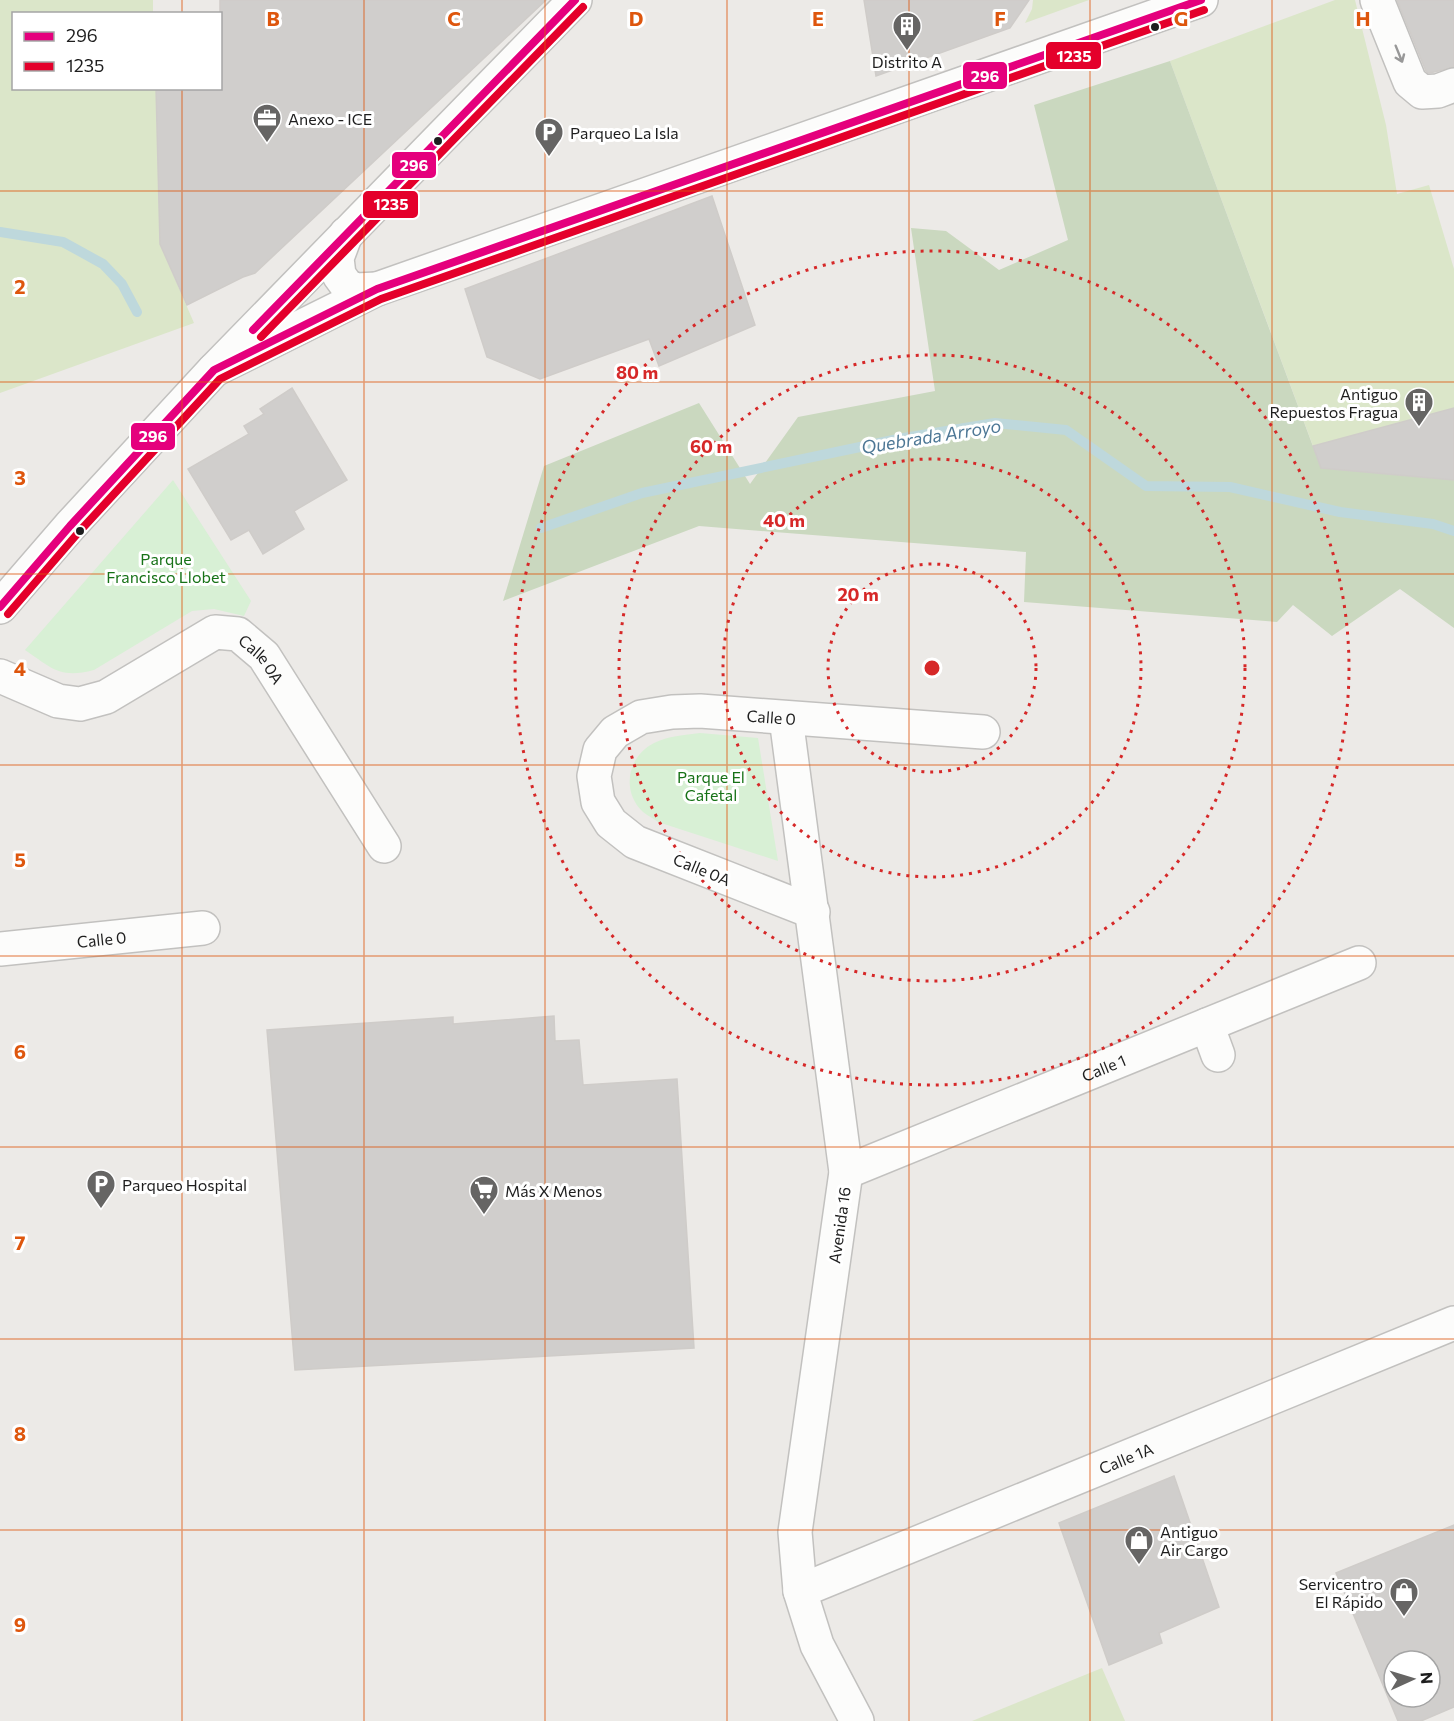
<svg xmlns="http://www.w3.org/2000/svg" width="1454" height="1721" font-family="Commissioner,sans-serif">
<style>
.grass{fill:#dbe6c9}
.forest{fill:#cad8bf}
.park{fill:#d8f0d5}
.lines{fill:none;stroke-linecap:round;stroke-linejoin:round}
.stream{stroke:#bed8dc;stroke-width:10}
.building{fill:#d0cecc;stroke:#cfccc9;stroke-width:1.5;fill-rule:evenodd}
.minor-casing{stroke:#c2c1bf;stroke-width:36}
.minor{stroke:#fcfcfb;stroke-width:33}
.bus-1-casing{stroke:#fff;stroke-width:12}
.bus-2-casing{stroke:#fff;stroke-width:12}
.bus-1{stroke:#e5007d;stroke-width:8}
.bus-2{stroke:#e4002b;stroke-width:8}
.oneway{stroke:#989898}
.grid{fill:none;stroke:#de560d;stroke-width:1.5;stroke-opacity:0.55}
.ring{fill:none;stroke:#d62828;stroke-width:3;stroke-dasharray:3 6}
.bus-dot{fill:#1e1e1e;stroke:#fff;stroke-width:2}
.labels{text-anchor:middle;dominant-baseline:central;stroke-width:6;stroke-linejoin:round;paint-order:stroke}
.poi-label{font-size:16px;fill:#1e1e1e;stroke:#fff;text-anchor:start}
.park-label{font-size:16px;fill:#177217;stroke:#fff}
.street-label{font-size:16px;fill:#1e1e1e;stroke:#fff}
.water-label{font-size:18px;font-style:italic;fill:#4d7795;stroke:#fff}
.grid-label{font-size:20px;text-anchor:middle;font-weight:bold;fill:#de560d;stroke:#fff;stroke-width:6;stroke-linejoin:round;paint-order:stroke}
.centre{fill:#d62828;stroke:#fff;stroke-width:3}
.ring-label{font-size:18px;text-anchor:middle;font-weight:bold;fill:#d62828;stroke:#fff;stroke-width:6;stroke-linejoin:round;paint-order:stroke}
.line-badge{stroke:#fff;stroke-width:2}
.badge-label{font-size:16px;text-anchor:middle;font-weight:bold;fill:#fff}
</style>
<rect width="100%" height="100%" fill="#eceae7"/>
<g class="grass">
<path d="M 0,0 L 153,0 L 153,13 L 14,14 L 14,88 L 156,89 L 160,244 L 194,323 L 0,393 Z"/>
<path d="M 1033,0 L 1089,0 L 1025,23 L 1032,9 Z"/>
<path d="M 1335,0 L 1355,0 L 1386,125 L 1397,194 L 1429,185 L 1454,269 L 1454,408 L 1313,446 L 1170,61 Z"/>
<path d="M 1102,1668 L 1125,1721 L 972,1721 Z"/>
</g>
<path class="forest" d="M 1170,61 L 1321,468 L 1454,480 L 1454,628 L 1400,589 L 1332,636 L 1293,605 L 1277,622 L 1024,602 L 1026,552 L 699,526 L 503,601 L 544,466 L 699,403 L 750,484 L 798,417 L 935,391 L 911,228 L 946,231 L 999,270 L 1068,240 L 1034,105 Z"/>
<g class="park">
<path d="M 173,480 L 251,601 L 244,616 L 214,609 L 192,611 L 94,670 C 59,679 52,668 25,650 Z"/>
<path d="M 700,733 L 758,738 L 778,861 L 658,822 C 653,818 646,815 642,811 C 621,790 628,756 654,743 C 668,736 684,735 700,733 Z"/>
</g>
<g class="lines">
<g class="stream">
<path d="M 0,232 L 63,242 L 103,264 L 122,284 L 137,312"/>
<path d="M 541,528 L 642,493 L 898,439 L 995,423 L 1066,430 L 1146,486 L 1230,487 L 1340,512 L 1433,524 L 1454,531"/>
</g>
</g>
<g class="building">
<path d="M 220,0 L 546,0 L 255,273 L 243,277 L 187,305 L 160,244 L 156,88 L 220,88 Z"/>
<path d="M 864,0 L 1029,0 L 1010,28 L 876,76 Z"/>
<path d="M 1397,0 L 1454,0 L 1454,67 L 1434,72 L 1428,73 L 1426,71 Z"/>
<path d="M 712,196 L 755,325 L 659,366 L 649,339 L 540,379 L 487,357 L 465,289 Z"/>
<path d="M 292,388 L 347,480 L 294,511 L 304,529 L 263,554 L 249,530 L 231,540 L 188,469 L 249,434 L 244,426 L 264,414 L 260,409 Z"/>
<path d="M 1454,408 L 1454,480 L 1321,468 L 1313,446 Z"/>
<path d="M 554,1016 L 555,1041 L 579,1040 L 583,1085 L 677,1079 L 694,1348 L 295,1370 L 267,1030 L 453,1017 L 453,1024 Z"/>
<path d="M 1174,1476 L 1219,1607 L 1159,1633 L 1162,1643 L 1109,1665 L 1059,1523 Z"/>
<path d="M 1454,1525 L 1454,1707 L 1421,1721 L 1398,1721 L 1336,1573 ZM 1394,1661 L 1430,1661 L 1430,1697 L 1394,1697 Z"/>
</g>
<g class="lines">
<g class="minor-casing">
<g id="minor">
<path d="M 1377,0 L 1410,82 L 1422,92 L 1438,91 L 1454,85"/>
<path d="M 346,234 L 337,258 L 339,275 L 347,286 L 356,290 L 377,289"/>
<path d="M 214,370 L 377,289 L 1201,0"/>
<path d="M 0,607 L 70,526 L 214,370 L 575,0"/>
<path id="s1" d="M 0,676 L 58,701 L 80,704 L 106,697 L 215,632 L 238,634 L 264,656 L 384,846"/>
<path d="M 786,718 L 846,1172 L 795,1532 L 800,1591 L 817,1645 L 857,1721"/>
<path id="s2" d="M 813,912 L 635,842 L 611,823 L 598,802 L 594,776 L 600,750 L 615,732 L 641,717 L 672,712 L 700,711 L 983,732"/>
<path id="s3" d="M 0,949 L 203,928"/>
<path d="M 1207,1025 L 1218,1055"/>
<path id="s4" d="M 846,1172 L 1359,963"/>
<path id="s5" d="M 800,1591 L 1454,1323"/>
</g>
</g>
<use href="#minor" class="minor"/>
<g class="bus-1-casing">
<g id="bus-1">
<path d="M 253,330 L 575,0"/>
<path d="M 0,607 L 70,526 L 214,370 L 377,289 L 1201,0"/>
</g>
</g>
<g class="bus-2-casing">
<g id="bus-2">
<path d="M 261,337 L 583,7"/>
<path d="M 8,614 L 78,533 L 220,379 L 381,299 L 1204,10"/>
</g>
</g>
<use href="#bus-1" class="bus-1"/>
<use href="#bus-2" class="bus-2"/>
</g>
<defs><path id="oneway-shaft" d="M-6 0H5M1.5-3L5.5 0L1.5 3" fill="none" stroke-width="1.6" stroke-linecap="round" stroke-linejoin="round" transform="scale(1.5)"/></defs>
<use class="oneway" href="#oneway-shaft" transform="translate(1399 54) rotate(68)"/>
<path class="grid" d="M 182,0 L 182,14M 364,0 L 364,1721M 545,0 L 545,1721M 727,0 L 727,1721M 909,0 L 909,1721M 1090,0 L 1090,1721M 1272,0 L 1272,1721M 182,88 L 182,1721M 0,191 L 1454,191M 0,382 L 1454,382M 0,574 L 1454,574M 0,765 L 1454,765M 0,956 L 1454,956M 0,1147 L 1454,1147M 0,1339 L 1454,1339M 0,1530 L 1454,1530"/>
<g class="ring">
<circle cx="932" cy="668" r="104"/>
<circle cx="932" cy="668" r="209"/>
<circle cx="932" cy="668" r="313"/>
<circle cx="932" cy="668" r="417"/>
</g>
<defs>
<g id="building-pin" transform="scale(1.5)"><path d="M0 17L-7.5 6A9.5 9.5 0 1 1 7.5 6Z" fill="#666564" stroke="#fff"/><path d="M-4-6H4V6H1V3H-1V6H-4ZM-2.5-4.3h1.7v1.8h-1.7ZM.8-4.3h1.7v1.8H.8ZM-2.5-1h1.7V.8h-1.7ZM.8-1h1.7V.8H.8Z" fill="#fff"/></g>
<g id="office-pin" transform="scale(1.5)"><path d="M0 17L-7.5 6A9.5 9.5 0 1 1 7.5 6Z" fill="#666564" stroke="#fff"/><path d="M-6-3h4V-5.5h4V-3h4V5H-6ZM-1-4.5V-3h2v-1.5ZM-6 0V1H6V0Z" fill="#fff"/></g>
<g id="parking-pin" transform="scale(1.5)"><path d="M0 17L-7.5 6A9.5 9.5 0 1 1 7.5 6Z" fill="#666564" stroke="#fff"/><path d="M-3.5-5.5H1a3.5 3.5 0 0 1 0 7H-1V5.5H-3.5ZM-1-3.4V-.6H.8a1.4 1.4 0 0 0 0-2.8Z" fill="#fff"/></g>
<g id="supermarket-pin" transform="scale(1.5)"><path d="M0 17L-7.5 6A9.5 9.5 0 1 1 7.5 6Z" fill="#666564" stroke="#fff"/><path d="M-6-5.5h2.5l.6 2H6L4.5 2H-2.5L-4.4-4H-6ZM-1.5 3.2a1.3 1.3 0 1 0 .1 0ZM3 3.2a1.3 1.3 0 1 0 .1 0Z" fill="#fff"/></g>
<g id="shop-pin" transform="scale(1.5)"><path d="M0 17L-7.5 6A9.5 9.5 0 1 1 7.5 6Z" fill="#666564" stroke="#fff"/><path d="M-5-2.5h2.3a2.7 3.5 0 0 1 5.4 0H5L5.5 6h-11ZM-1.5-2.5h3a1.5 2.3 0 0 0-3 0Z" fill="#fff"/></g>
</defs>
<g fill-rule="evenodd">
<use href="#building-pin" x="907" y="26"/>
<use href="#office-pin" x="267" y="118"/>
<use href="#parking-pin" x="549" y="132"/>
<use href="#building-pin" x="1419" y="402"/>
<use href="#parking-pin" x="101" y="1184"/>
<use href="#supermarket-pin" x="484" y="1190"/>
<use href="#shop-pin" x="1139" y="1540"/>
<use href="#shop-pin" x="1404" y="1592"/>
</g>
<g class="bus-dot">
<circle cx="1155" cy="27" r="5"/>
<circle cx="438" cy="141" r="5"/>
<circle cx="80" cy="531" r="5"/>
</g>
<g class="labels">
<g class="poi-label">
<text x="907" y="61" text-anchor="middle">Distrito A</text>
<text x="288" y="118">Anexo - ICE</text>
<text x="570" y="132">Parqueo La Isla</text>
<text x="1398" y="393" text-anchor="end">Antiguo<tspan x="1398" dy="18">Repuestos Fragua</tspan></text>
<text x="122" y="1184">Parqueo Hospital</text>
<text x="505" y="1190">Más X Menos</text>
<text x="1160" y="1531">Antiguo<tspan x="1160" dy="18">Air Cargo</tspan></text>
<text x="1383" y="1583" text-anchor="end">Servicentro<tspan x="1383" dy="18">El Rápido</tspan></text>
</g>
<g class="park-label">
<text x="166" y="558">Parque<tspan x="166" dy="18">Francisco Llobet</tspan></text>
<text x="711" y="776">Parque El<tspan x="711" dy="18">Cafetal</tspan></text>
</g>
<g class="street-label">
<text stroke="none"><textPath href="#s1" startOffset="297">Calle 0A</textPath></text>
<text stroke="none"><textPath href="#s2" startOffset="484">Calle 0</textPath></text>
<text transform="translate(702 869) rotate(22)">Calle 0A</text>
<text stroke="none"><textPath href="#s3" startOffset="102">Calle 0</textPath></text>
<text stroke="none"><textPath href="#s4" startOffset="278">Calle 1</textPath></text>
<text transform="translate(839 1225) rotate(-82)">Avenida 16</text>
<text stroke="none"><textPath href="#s5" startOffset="352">Calle 1A</textPath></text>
</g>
<g class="water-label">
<text transform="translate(931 436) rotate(-9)">Quebrada Arroyo</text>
</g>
</g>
<g class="grid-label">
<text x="273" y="26">B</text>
<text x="454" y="26">C</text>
<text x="636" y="26">D</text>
<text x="818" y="26">E</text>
<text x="1000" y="26">F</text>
<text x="1181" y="26">G</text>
<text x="1363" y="26">H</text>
<text x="20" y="294">2</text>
<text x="20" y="485">3</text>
<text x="20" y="676">4</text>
<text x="20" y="867">5</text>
<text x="20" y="1059">6</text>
<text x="20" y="1250">7</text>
<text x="20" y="1441">8</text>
<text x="20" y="1632">9</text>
</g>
<circle cx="932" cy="668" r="9" class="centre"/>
<g class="ring-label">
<text x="637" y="379">80 m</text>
<text x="711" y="453">60 m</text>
<text x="784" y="527">40 m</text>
<text x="858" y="601">20 m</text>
</g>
<g class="line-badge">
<rect x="1045" y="41" width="57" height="29" rx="6" fill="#e4002b"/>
<rect x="962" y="61" width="46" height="29" rx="6" fill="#e5007d"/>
<rect x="391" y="151" width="46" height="28" rx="6" fill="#e5007d"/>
<rect x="362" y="190" width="57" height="29" rx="6" fill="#e4002b"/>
<rect x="130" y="422" width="46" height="29" rx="6" fill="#e5007d"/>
</g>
<g class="badge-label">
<text x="1074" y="62">1235</text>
<text x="985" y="82">296</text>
<text x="414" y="171">296</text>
<text x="391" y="210">1235</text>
<text x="153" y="442">296</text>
</g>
<rect x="12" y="12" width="210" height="78" fill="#ffffff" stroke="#a5a5a5" stroke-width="1.5"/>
<rect x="24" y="32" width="30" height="9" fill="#e5007d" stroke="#a5a5a5" stroke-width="1.5"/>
<text x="66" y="42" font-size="18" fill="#1e1e1e">296</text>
<rect x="24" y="62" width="30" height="9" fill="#e4002b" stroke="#a5a5a5" stroke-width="1.5"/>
<text x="66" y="72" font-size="18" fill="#1e1e1e">1235</text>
<g transform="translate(1412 1679) rotate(86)"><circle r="28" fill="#ffffff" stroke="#a5a5a5" stroke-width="1.5"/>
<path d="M0-4.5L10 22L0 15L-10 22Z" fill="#666564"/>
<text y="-9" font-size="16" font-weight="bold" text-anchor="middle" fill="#1e1e1e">N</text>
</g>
</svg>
